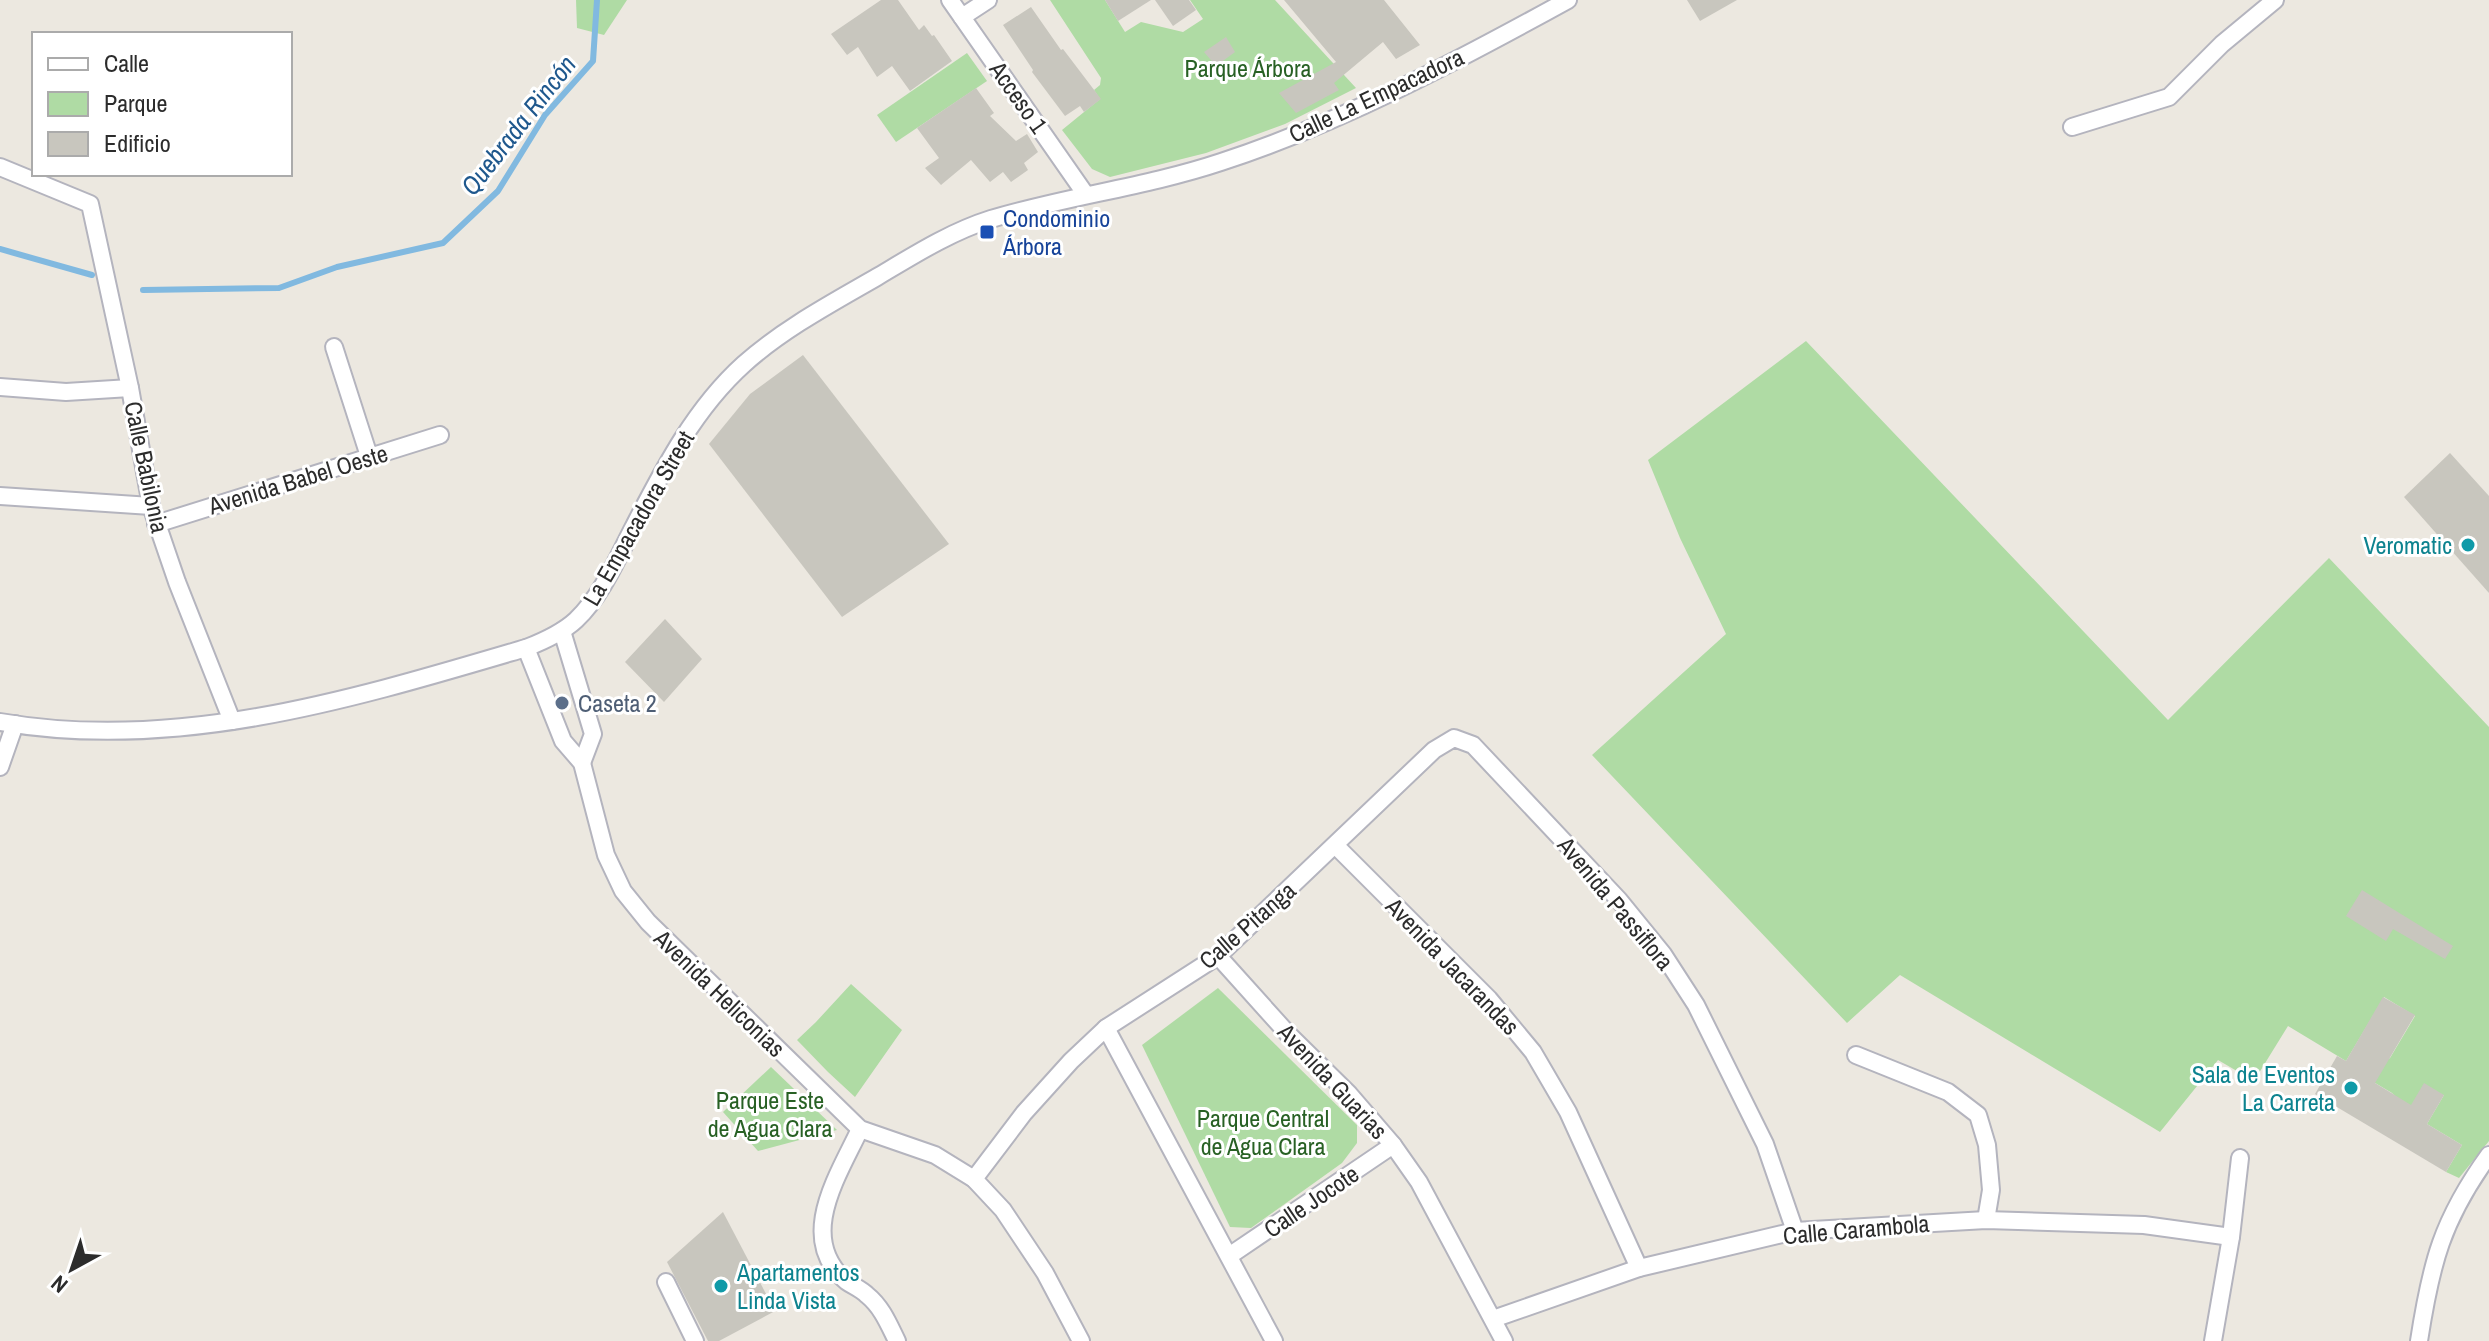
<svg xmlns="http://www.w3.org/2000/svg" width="2489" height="1341" font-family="'Archivo Narrow',sans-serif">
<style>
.green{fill:#afdba4}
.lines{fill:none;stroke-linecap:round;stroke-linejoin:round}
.stream{stroke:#81b9e0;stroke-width:6}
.building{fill:#c8c6be}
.street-casing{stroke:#b4b4be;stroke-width:20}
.street{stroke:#fff;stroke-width:16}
.transit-dot{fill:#1a4fb4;stroke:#fff;stroke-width:3}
.culture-dot{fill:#0f9aa8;stroke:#fff;stroke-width:3}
.service-dot{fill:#5c6f8a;stroke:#fff;stroke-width:3}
.labels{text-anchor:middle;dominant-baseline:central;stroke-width:6;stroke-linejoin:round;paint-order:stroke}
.park-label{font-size:24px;fill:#286124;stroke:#fff}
.street-label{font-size:24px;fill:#2c2c2c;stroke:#fff}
.transit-label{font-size:24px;fill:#164399;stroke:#fff;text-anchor:start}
.culture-label{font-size:24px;fill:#0d838f;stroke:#fff;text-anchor:end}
.service-label{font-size:24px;fill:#4e5e75;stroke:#fff;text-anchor:start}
.water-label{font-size:26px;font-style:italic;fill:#1f588d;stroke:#fff}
</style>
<rect width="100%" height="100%" fill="#ece8e0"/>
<g class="green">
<path d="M 576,0 L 627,0 L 604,35 L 577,28 Z"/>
<path d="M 1050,0 L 1105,0 L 1125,32 L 1141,22 L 1183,32 L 1203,19 L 1190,0 L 1275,0 L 1356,88 L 1285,124 L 1206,153 L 1110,177 L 1092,169 L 1062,130 L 1100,99 L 1094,90 L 1100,85 L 1101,78 Z"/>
<path d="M 967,53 L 987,81 L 896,142 L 877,115 Z"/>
<path d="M 1806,341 L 2168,720 L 2329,558 L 2489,727 L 2489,1141 L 2459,1178 L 2446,1172 L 2462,1145 L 2427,1124 L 2444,1095 L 2408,1110 L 2392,1093 L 2360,1074 L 2390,1058 L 2415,1016 L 2384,997 L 2346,1061 L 2288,1026 L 2254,1081 L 2218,1060 L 2160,1132 L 1900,975 L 1847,1023 L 1592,755 L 1726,634 L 1680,538 L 1648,460 Z"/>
<path d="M 851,984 L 902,1030 L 855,1097 L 828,1072 L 797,1040 L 816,1022 Z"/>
<path d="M 1218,988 L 1357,1125 L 1357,1143 L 1342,1163 L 1251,1228 L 1230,1227 L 1142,1045 Z"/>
<path d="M 771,1067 L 837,1130 L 758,1151 L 723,1112 Z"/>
</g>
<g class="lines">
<g class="stream">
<path d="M 0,249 L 92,275"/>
<path d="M 143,290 L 279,288 L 337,267 L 443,243 L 498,191 L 545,115 L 593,61 L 597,0"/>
</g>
</g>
<g class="building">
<path d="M 881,0 L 898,0 L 919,30 L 924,25 L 932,36 L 934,35 L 952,61 L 910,91 L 892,66 L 877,77 L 858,47 L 847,55 L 831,34 Z"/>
<path d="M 1105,0 L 1151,0 L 1118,21 Z"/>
<path d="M 1155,0 L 1189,0 L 1196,10 L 1173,26 Z"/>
<path d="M 1284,0 L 1384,0 L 1420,45 L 1396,59 L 1383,42 L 1334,83 L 1339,90 L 1296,113 L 1279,93 L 1336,62 Z"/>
<path d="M 1687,0 L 1737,0 L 1700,21 Z"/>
<path d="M 1031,7 L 1061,50 L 1063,49 L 1101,99 L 1084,112 L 1080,106 L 1065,116 L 1032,72 L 1033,70 L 1003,25 Z"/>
<path d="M 1226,37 L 1235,52 L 1216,66 L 1204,52 Z"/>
<path d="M 976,88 L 994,113 L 990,116 L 1016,141 L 1027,134 L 1038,152 L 1024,163 L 1028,170 L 1011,182 L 1003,172 L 990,182 L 971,160 L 941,185 L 925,168 L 939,158 L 917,128 Z"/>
<path d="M 803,355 L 949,544 L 842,617 L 709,444 L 750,394 Z"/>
<path d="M 2450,453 L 2489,496 L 2489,593 L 2404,497 Z"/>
<path d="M 665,619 L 702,659 L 664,702 L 625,662 Z"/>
<path d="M 2362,890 L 2453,946 L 2445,959 L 2393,929 L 2386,941 L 2346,916 Z"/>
<path d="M 2383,997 L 2415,1015 L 2375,1083 L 2411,1105 L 2424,1083 L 2444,1095 L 2427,1124 L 2462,1145 L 2446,1172 L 2315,1094 L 2337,1056 L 2346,1061 Z"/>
<path d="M 723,1212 L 775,1311 L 719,1341 L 708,1341 L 667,1262 Z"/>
</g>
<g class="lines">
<g class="street-casing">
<g id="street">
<path d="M 950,0 L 1086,195"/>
<path d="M 962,17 L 988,0"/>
<path d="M 2072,127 L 2169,97 L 2222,44 L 2275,0"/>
<path d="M 0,167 L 90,204 L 130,388 L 151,506 L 177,582 L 232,721"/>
<path d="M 334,347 L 369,456"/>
<path d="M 0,387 L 66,392 L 130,388"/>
<path d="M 0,496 L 151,506"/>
<path d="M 156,524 L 440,435"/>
<path d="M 562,631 L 593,734 L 582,763"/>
<path d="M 526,648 L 563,741 L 582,763 L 606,855 L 623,891 L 648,922 L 860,1129 L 935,1155 L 974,1179 L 1003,1210 L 1045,1273 L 1081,1341"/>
<path d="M 0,722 C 179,753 356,698 526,648 C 544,641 562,633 576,620 C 602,595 617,559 633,528 C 663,470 694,409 744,364 C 783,329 832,303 877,277 C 914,255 950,232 991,219 C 1067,196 1146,187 1221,162 C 1341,123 1457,61 1568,0"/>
<path d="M 0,767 L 15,724"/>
<path d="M 1336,846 L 1489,999 L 1533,1052 L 1568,1112 L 1639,1268"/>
<path d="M 1218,956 L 1289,1035 L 1349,1094 L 1393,1145 L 1419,1182 L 1504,1341"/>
<path d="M 1106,1028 L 1274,1341"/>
<path d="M 1856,1055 L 1948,1092 L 1978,1115 L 1987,1145 L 1991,1190 L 1986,1220"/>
<path d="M 860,1129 C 838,1176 796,1238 846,1281 C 853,1286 861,1289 867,1295 C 882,1307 889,1325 897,1341"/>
<path d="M 974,1179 L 1024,1113 L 1071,1061 L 1106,1028 L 1218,956 L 1434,750 L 1454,738 L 1473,745 L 1619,900 L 1663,954 L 1696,1005 L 1765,1144 L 1795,1231"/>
<path d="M 1229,1256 L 1393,1145"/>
<path d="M 666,1282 L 695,1341"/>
<path d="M 1493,1319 L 1639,1268 L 1795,1231 L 1986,1220 L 2144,1225 L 2231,1237"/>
<path d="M 2213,1341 L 2231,1237 L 2240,1158"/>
<path d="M 2419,1341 C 2431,1263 2442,1220 2489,1155"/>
</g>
</g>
<use href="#street" class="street"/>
</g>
<rect class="transit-dot" x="979" y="224" width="16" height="16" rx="4"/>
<g class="culture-dot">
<circle cx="2468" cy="545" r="8"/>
<circle cx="2351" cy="1088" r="8"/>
<circle cx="721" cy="1286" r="8"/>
</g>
<circle class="service-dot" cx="562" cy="703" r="8"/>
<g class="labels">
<g class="park-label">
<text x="1248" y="68">Parque Árbora</text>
<text x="770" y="1100">Parque Este<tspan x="770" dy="28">de Agua Clara</tspan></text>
<text x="1263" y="1118">Parque Central<tspan x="1263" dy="28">de Agua Clara</tspan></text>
</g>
<g class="street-label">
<text transform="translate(1376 95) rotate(-25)">Calle La Empacadora</text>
<text transform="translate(1019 97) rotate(55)">Acceso 1</text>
<text transform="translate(147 467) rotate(78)">Calle Babilonia</text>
<text transform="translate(298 479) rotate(-17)">Avenida Babel Oeste</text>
<text transform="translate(638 518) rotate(-60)">La Empacadora Street</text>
<text transform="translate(1616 903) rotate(50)">Avenida Passiflora</text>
<text transform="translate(1247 925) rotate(-41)">Calle Pitanga</text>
<text transform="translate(1453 966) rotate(46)">Avenida Jacarandas</text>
<text transform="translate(720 993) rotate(44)">Avenida Heliconias</text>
<text transform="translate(1333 1081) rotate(47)">Avenida Guarias</text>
<text transform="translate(1311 1201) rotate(-34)">Calle Jocote</text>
<text transform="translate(1856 1229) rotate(-5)">Calle Carambola</text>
</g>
<g class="transit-label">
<text x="1003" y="218">Condominio<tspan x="1003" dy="28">Árbora</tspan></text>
</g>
<g class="culture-label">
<text x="2452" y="545">Veromatic</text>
<text x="2335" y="1074">Sala de Eventos<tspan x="2335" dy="28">La Carreta</tspan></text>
<text x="737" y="1272" text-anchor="start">Apartamentos<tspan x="737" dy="28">Linda Vista</tspan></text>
</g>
<g class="service-label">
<text x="578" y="703">Caseta 2</text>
</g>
<g class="water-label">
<text transform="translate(518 125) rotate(-52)">Quebrada Rincón</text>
</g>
</g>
<rect x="32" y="32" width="260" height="144" fill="#ffffff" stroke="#ababab" stroke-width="2"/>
<rect x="48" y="58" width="40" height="12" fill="#ffffff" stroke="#ababab" stroke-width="2"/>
<text x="104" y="72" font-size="24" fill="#2c2c2c">Calle</text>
<rect x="48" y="92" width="40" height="24" fill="#afdba4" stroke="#ababab" stroke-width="2"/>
<text x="104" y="112" font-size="24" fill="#2c2c2c">Parque</text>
<rect x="48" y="132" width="40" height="24" fill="#c8c6be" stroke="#ababab" stroke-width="2"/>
<text x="104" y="152" font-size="24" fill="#2c2c2c">Edificio</text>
<g transform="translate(72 1269) rotate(220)" stroke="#ffffff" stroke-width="6" paint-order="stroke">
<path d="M0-6L14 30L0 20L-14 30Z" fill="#2c2c2c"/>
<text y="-12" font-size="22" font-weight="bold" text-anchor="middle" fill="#2c2c2c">N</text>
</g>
</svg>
